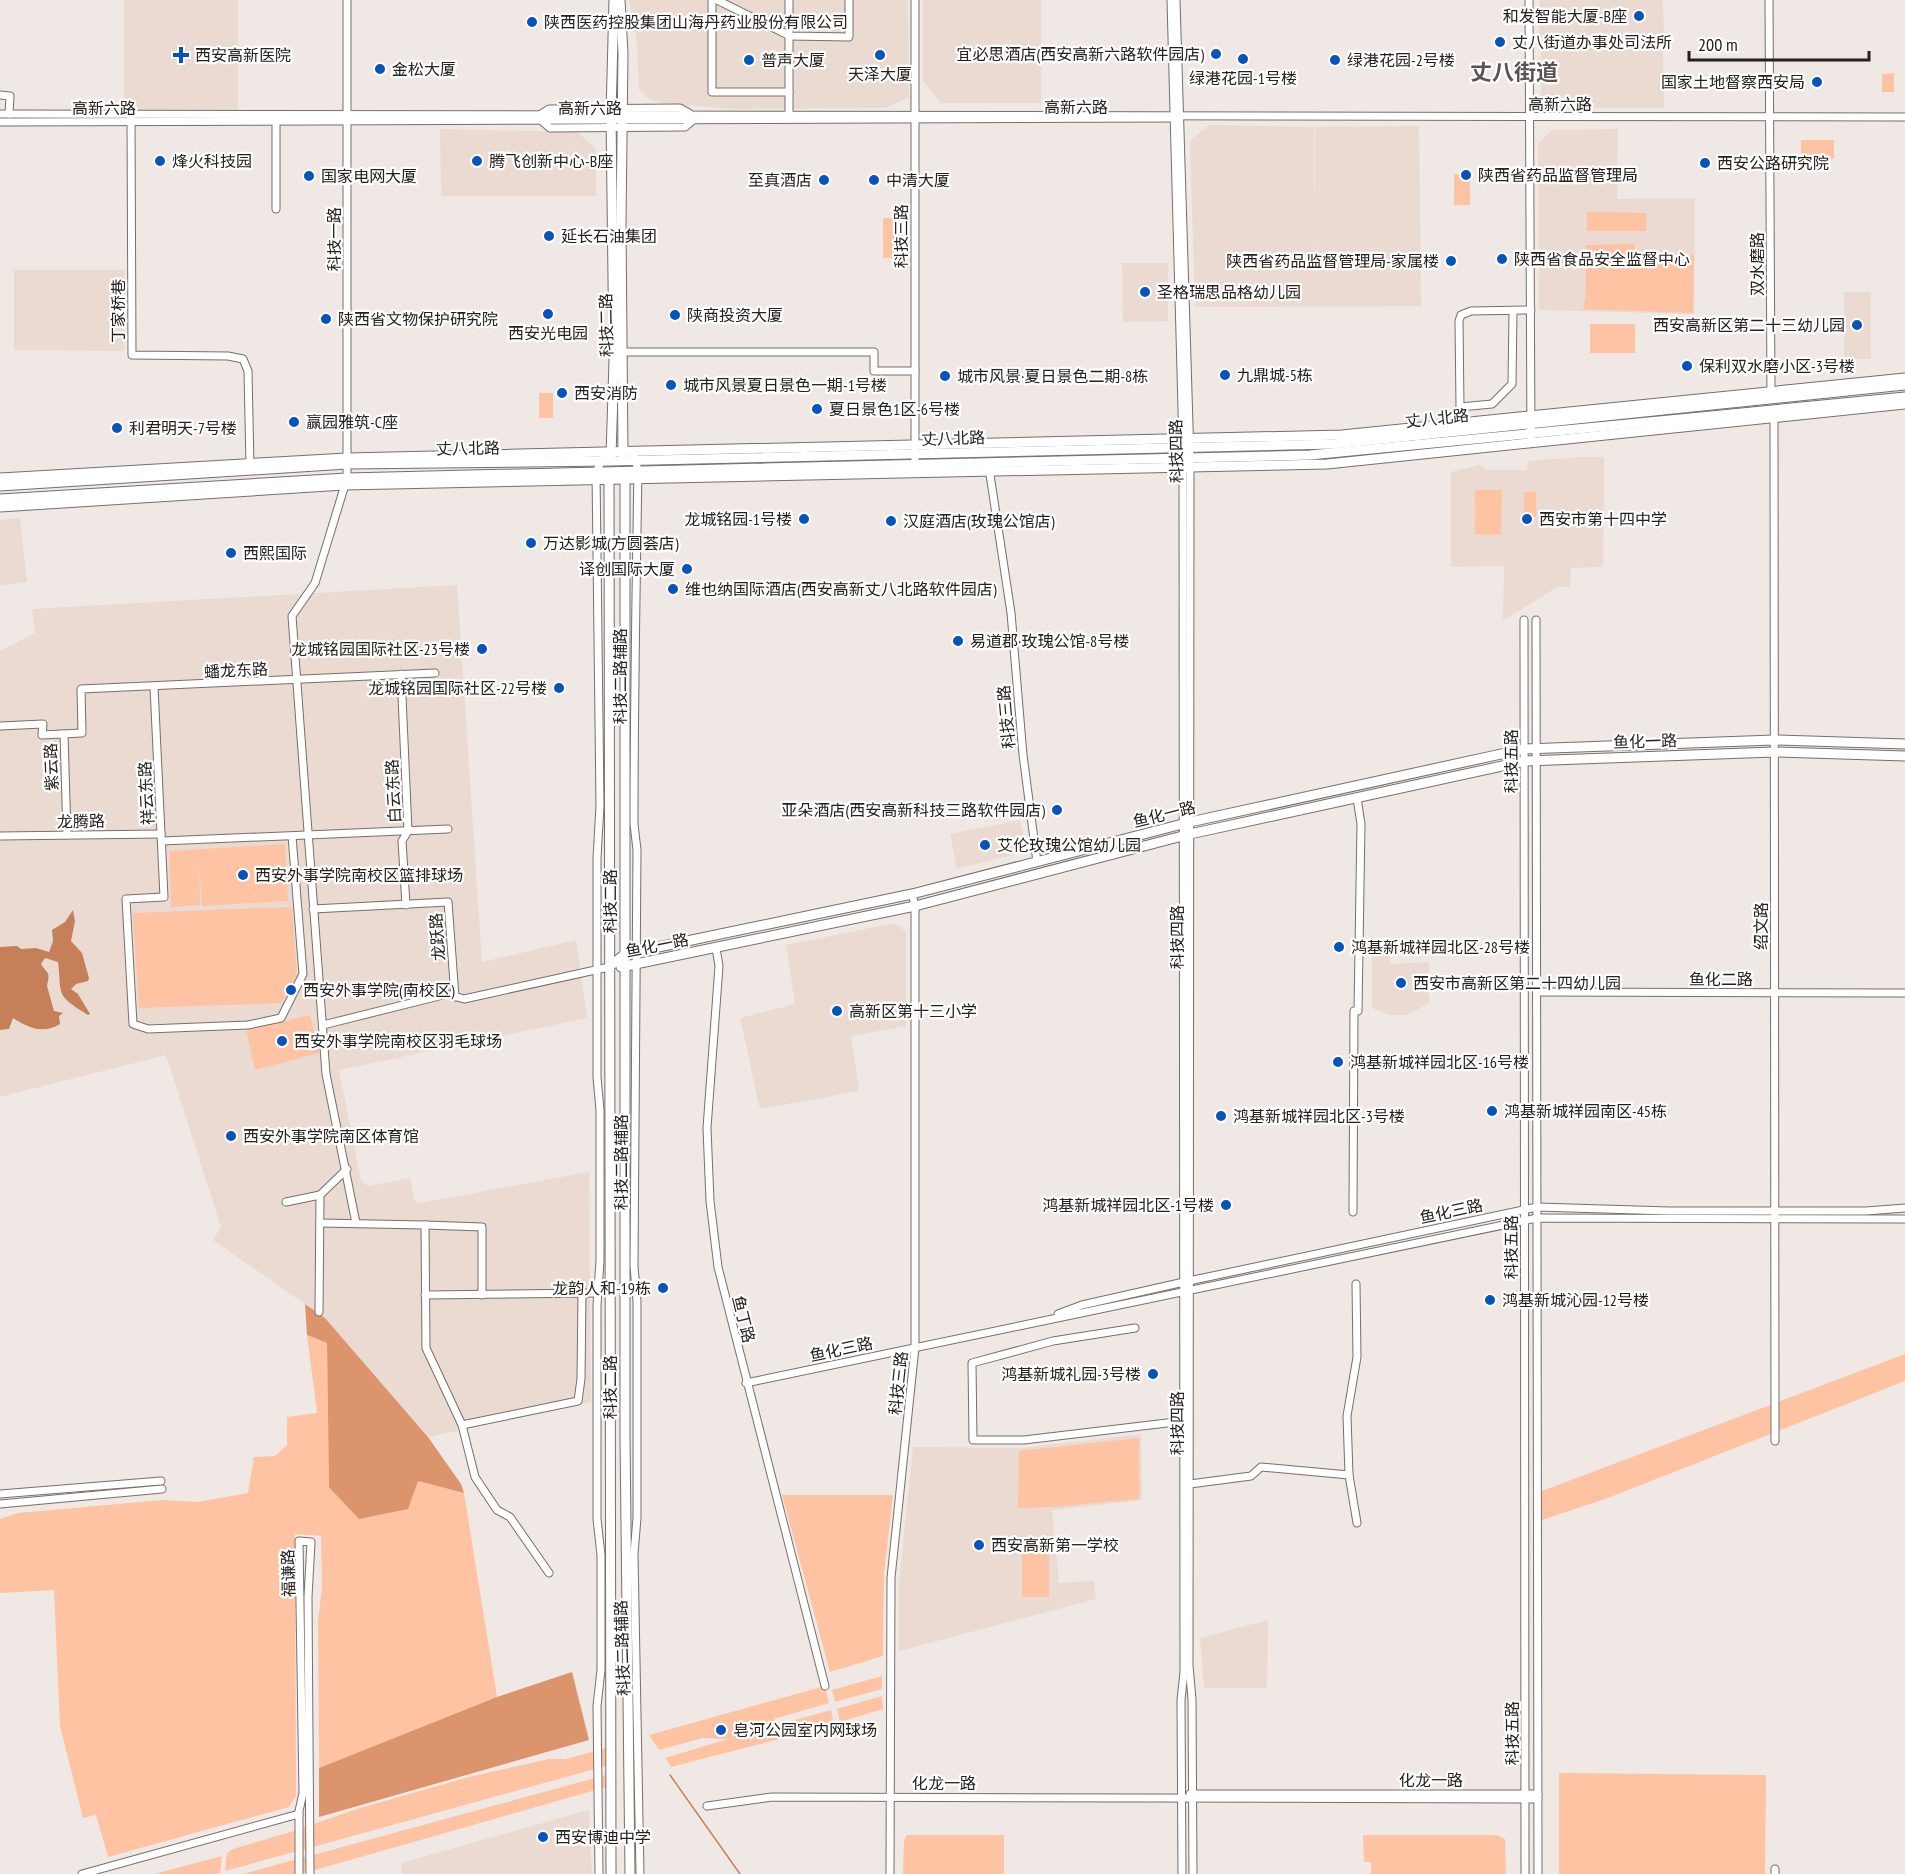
<svg xmlns="http://www.w3.org/2000/svg" width="1905" height="1874" font-family="'PT Sans Narrow','Noto Sans SC',sans-serif">
<style>
.built{fill:#eadad2}
.green{fill:#fec3a3}
.forest{fill:#dc946c}
.water{fill:#c68059}
.lines{fill:none;stroke-linecap:round;stroke-linejoin:round}
.stream{stroke:#c68059;stroke-width:1.5}
.minor-casing{stroke:#766f6b;stroke-width:9}
.major-casing{stroke:#766f6b;stroke-width:11}
.minor{stroke:#fff;stroke-width:7}
.major{stroke:#fff;stroke-width:9}
.poi-dot{fill:#0554be;stroke:#fff;stroke-width:2}
.labels{text-anchor:middle;dominant-baseline:central;stroke-width:4.5;stroke-linejoin:round;paint-order:stroke}
.poi-label{font-size:16px;fill:#24211f;stroke:#fff;text-anchor:start}
.street-label{font-size:16px;fill:#24211f;stroke:#fff}
.district-label{font-size:22px;font-weight:bold;fill:#5a534f;stroke:#fff}
</style>
<rect width="100%" height="100%" fill="#f0e8e4"/>
<g class="built">
<rect x="124" y="0" width="114" height="110"/>
<path d="M 629,0 L 908,0 L 909,97 L 885,108 L 731,109 L 659,103 L 648,98 L 639,90 L 637,43 Z"/>
<path d="M 923,0 L 1041,0 L 1041,103 L 941,103 L 923,81 Z"/>
<path d="M 1539,0 L 1663,0 L 1664,42 L 1539,44 Z"/>
<path d="M 1663,43 L 1664,108 L 1549,108 L 1541,99 L 1541,45 Z"/>
<path d="M 1209,125 L 1314,127 L 1314,271 L 1315,127 L 1419,126 L 1421,306 L 1195,307 L 1190,141 Z"/>
<path d="M 440,129 L 577,132 L 596,149 L 596,196 L 441,196 Z"/>
<path d="M 1618,129 L 1617,199 L 1695,198 L 1694,314 L 1539,310 L 1538,144 L 1552,130 Z"/>
<path d="M 1122,263 L 1168,263 L 1168,321 L 1123,322 Z"/>
<path d="M 14,270 L 125,270 L 124,351 L 14,350 Z"/>
<rect x="1844" y="292" width="27" height="67"/>
<path d="M 1580,457 L 1604,457 L 1603,567 L 1571,568 L 1570,587 L 1557,587 L 1503,621 L 1504,566 L 1451,567 L 1451,472 L 1480,465 L 1485,470 L 1527,470 L 1528,461 Z"/>
<path d="M 20,518 L 27,582 L 0,585 L 0,520 Z"/>
<path d="M 457,585 L 482,962 L 576,940 L 587,1018 L 339,1070 L 361,1180 L 368,1186 L 410,1178 L 414,1200 L 419,1203 L 589,1172 L 591,1402 L 429,1437 L 325,1318 L 213,1240 L 221,1227 L 166,1055 L 0,1097 L 0,651 L 35,633 L 32,609 Z"/>
<path d="M 1020,820 L 1024,836 L 1013,855 L 957,869 L 950,834 Z"/>
<path d="M 895,923 L 906,932 L 906,1026 L 851,1036 L 859,1091 L 760,1109 L 740,1018 L 795,1004 L 786,945 Z"/>
<path d="M 1372,947 L 1389,947 L 1390,964 L 1429,962 L 1429,1003 L 1407,1015 L 1390,1015 L 1372,1008 Z"/>
<path d="M 1141,1434 L 1142,1500 L 1052,1510 L 1059,1583 L 1094,1581 L 1096,1599 L 899,1651 L 899,1583 L 913,1447 L 1021,1448 Z"/>
<path d="M 1268,1620 L 1267,1688 L 1204,1688 L 1200,1638 Z"/>
<path d="M 589,1810 L 592,1874 L 402,1874 L 401,1863 Z"/>
</g>
<g class="green">
<path d="M 1894,73 L 1894,92 L 1882,92 L 1882,74 Z"/>
<rect x="1801" y="140" width="33" height="19"/>
<rect x="1454" y="174" width="16" height="31"/>
<path d="M 1587,212 L 1646,213 L 1646,231 L 1587,231 Z"/>
<rect x="883" y="218" width="20" height="40"/>
<path d="M 1635,244 L 1635,256 L 1694,255 L 1693,313 L 1583,309 L 1586,295 L 1586,245 Z"/>
<rect x="1590" y="324" width="45" height="29"/>
<rect x="539" y="393" width="14" height="25"/>
<path d="M 1475,490 L 1502,490 L 1501,535 L 1475,534 Z"/>
<rect x="1524" y="492" width="12" height="25"/>
<path d="M 285,844 L 288,901 L 202,906 L 199,862 L 200,905 L 171,907 L 169,851 Z"/>
<path d="M 292,907 L 297,975 L 281,1003 L 139,1008 L 133,913 Z"/>
<path d="M 310,1015 L 319,1053 L 255,1070 L 246,1030 Z"/>
<path d="M 307,1335 L 327,1343 L 329,1487 L 418,1481 L 464,1493 L 497,1697 L 319,1768 L 318,1621 L 322,1587 L 321,1536 L 295,1534 L 296,1796 L 289,1807 L 108,1857 L 96,1815 L 83,1818 L 60,1726 L 54,1590 L 0,1593 L 0,1519 L 18,1513 L 162,1500 L 198,1502 L 248,1493 L 254,1457 L 275,1456 L 287,1445 L 287,1417 L 317,1413 Z"/>
<path d="M 1905,1354 L 1905,1381 L 1608,1498 L 1542,1520 L 1542,1491 Z"/>
<path d="M 1139,1438 L 1139,1499 L 1052,1507 L 1018,1508 L 1019,1451 Z"/>
<path d="M 782,1495 L 893,1495 L 884,1574 L 883,1656 L 830,1672 Z"/>
<rect x="1022" y="1546" width="27" height="51"/>
<path d="M 882,1676 L 882,1689 L 835,1702 L 832,1690 Z"/>
<path d="M 825,1686 L 829,1703 L 774,1719 L 774,1726 L 831,1710 L 834,1725 L 671,1767 L 665,1758 L 728,1739 L 703,1738 L 659,1750 L 649,1735 Z"/>
<path d="M 882,1696 L 883,1709 L 840,1722 L 837,1709 Z"/>
<path d="M 613,1746 L 613,1764 L 302,1850 L 302,1828 L 357,1809 L 469,1777 L 549,1759 L 566,1759 Z"/>
<path d="M 613,1773 L 613,1785 L 301,1874 L 302,1858 Z"/>
<path d="M 1559,1773 L 1766,1775 L 1765,1874 L 1559,1874 Z"/>
<path d="M 297,1830 L 297,1851 L 225,1871 L 227,1853 L 233,1849 Z"/>
<path d="M 907,1835 L 1004,1835 L 1004,1874 L 903,1874 L 904,1840 Z"/>
<path d="M 1363,1835 L 1497,1835 L 1505,1839 L 1506,1874 L 1371,1874 L 1371,1862 L 1364,1862 Z"/>
<path d="M 222,1856 L 220,1873 L 216,1874 L 154,1874 Z"/>
<path d="M 297,1859 L 297,1874 L 243,1874 Z"/>
</g>
<g class="forest">
<path d="M 305,1304 L 325,1318 L 428,1437 L 461,1484 L 464,1493 L 418,1481 L 408,1509 L 359,1519 L 329,1487 L 327,1343 L 307,1335 Z"/>
<path d="M 572,1672 L 589,1740 L 319,1817 L 319,1768 L 497,1697 Z"/>
</g>
<path class="water" d="M 73,910 L 75,921 L 71,941 L 82,953 L 89,978 L 88,981 L 76,984 L 71,989 L 78,994 L 90,1014 L 88,1015 C 55,994 62,997 58,962 L 45,958 L 41,964 C 49,976 50,971 47,986 L 54,1011 L 63,1013 L 59,1016 L 60,1024 C 43,1035 27,1027 13,1018 L 9,1029 L 0,1030 L 0,947 L 17,946 L 21,949 L 36,948 L 49,952 L 53,941 L 52,930 L 65,922 Z"/>
<g class="lines">
<path class="stream" d="M 670,1775 L 740,1874"/>
<g class="minor-casing">
<g id="minor">
<path d="M 347,0 L 347,478 L 315,583 L 292,616 L 326,1074 L 356,1223"/>
<path d="M 712,0 L 712,92 L 789,92"/>
<path d="M 717,0 L 790,36 L 849,37 L 849,0"/>
<path d="M 1171,0 L 1183,446 L 1184,1672 L 1181,1700 L 1182,1874"/>
<path d="M 1176,0 L 1190,458 L 1189,1666 L 1192,1699 L 1193,1874"/>
<path d="M 1529,0 L 1531,443"/>
<path d="M 1769,0 L 1771,395"/>
<path d="M 0,95 L 10,96 L 9,114"/>
<path d="M 0,114 L 1905,117"/>
<path d="M 541,114 L 549,109 L 680,108 L 689,113"/>
<path d="M 789,117 L 789,0"/>
<path d="M 131,118 L 132,355 L 228,356 L 243,359 L 248,371 L 250,466"/>
<path d="M 276,121 L 276,209"/>
<path d="M 542,121 L 550,128 L 685,127 L 692,121"/>
<path d="M 0,122 L 1178,118"/>
<path d="M 1513,311 L 1512,384 L 1492,404 L 1460,407 L 1459,321 L 1461,315 L 1471,311 L 1531,310"/>
<path d="M 621,352 L 874,352 L 874,371 L 915,371"/>
<path d="M 1774,414 L 1775,1441"/>
<path d="M 634,456 L 638,470 C 636,588 634,706 634,824 L 637,850 L 634,1266 L 637,1301 L 637,1518 L 634,1554 L 640,1874"/>
<path d="M 915,468 L 915,0"/>
<path d="M 989,468 L 1011,613 L 1023,755 L 1037,862"/>
<path d="M 1524,620 L 1525,1874"/>
<path d="M 1536,620 L 1538,1874"/>
<path d="M 401,674 L 408,831 L 402,841 L 406,905"/>
<path d="M 154,687 L 164,897 L 126,899 L 133,1024 L 148,1029 L 248,1025 L 281,1018 L 303,974 L 292,836"/>
<path d="M 0,726 L 43,724 L 42,735 L 82,733 L 81,689 L 435,673"/>
<path d="M 64,734 L 67,835"/>
<path d="M 0,836 L 161,834"/>
<path d="M 162,841 L 448,829"/>
<path d="M 313,909 L 448,902 L 455,997"/>
<path d="M 716,948 L 719,966 L 707,1128 L 710,1201 L 718,1267 L 825,1686"/>
<path d="M 1537,992 L 1905,993"/>
<path d="M 323,1025 L 447,994 L 464,999 L 609,967"/>
<path d="M 286,1202 L 320,1195 L 347,1169"/>
<path d="M 1353,1212 L 1354,1011 L 1358,1011 L 1361,824 L 1357,798"/>
<path d="M 320,1223 L 425,1225 L 426,1348 L 462,1425 L 475,1477 L 497,1510 L 510,1517 L 549,1573"/>
<path d="M 425,1225 L 482,1227 L 482,1295"/>
<path d="M 1356,1284 L 1357,1357 L 1347,1416 L 1349,1475 L 1357,1523"/>
<path d="M 425,1295 L 598,1293"/>
<path d="M 319,1312 L 320,1195"/>
<path d="M 1058,1314 L 1082,1305 L 1184,1282 L 1537,1207 L 1669,1211 L 1866,1211 L 1905,1208"/>
<path d="M 1135,1328 L 1053,1341 L 972,1363 L 973,1440 L 1024,1440 L 1184,1421"/>
<path d="M 746,1383 L 1537,1218 L 1905,1219"/>
<path d="M 462,1425 L 578,1401 L 581,1379 L 582,1293"/>
<path d="M 1190,1484 L 1251,1476 L 1261,1467 L 1349,1475"/>
<path d="M 0,1494 L 161,1481"/>
<path d="M 0,1504 L 162,1489"/>
<path d="M 1190,1794 L 1538,1794"/>
<path d="M 707,1806 L 772,1797 L 1538,1799"/>
<path d="M 1775,1869 L 1775,1874"/>
<path d="M 82,1874 L 299,1814"/>
<path d="M 299,1874 L 299,1811 L 303,1793 L 299,1541 L 311,1542 L 308,1597 L 310,1874"/>
<path d="M 599,1874 L 597,1706 L 601,1670 L 601,1555 L 597,1519 L 597,1305 L 600,1261 L 600,1110 L 597,1077 L 597,858 L 600,806 L 596,472 L 603,458"/>
<path d="M 890,1874 L 891,1578 L 915,1347 L 915,906 L 912,894"/>
</g>
</g>
<g class="major-casing">
<g id="major">
<path d="M 620,0 L 623,53 L 621,223 L 623,456"/>
<path d="M 611,456 L 614,361 L 611,114 L 614,0"/>
<path d="M 625,473 L 625,1437 L 630,1874"/>
<path d="M 609,475 L 611,1874"/>
<path d="M 0,478 L 347,458 L 1342,435 L 1905,378"/>
<path d="M 0,486 L 347,464 L 611,461 L 1334,444 L 1905,385"/>
<path d="M 0,499 L 347,478 L 1310,455 L 1905,397"/>
<path d="M 0,507 L 344,485 L 1327,464 L 1905,404"/>
<path d="M 609,967 L 625,954 L 912,894 L 1190,822 L 1524,749 L 1774,740 L 1905,744"/>
<path d="M 621,967 L 915,906 L 1190,834 L 1525,761 L 1774,752 L 1905,756"/>
</g>
</g>
<use href="#minor" class="minor"/>
<use href="#major" class="major"/>
</g>
<g class="poi-dot">
<circle cx="1639" cy="16" r="6"/>
<circle cx="532" cy="22" r="6"/>
<circle cx="1500" cy="42" r="6"/>
<circle cx="1216" cy="54" r="6"/>
<path d="M178 46h6v6h6v6h-6v6h-6v-6h-6v-6h6z"/>
<circle cx="880" cy="55" r="6"/>
<circle cx="1243" cy="59" r="6"/>
<circle cx="749" cy="60" r="6"/>
<circle cx="1335" cy="60" r="6"/>
<circle cx="380" cy="69" r="6"/>
<circle cx="1817" cy="82" r="6"/>
<circle cx="160" cy="161" r="6"/>
<circle cx="477" cy="161" r="6"/>
<circle cx="1705" cy="163" r="6"/>
<circle cx="1466" cy="175" r="6"/>
<circle cx="309" cy="176" r="6"/>
<circle cx="824" cy="180" r="6"/>
<circle cx="874" cy="180" r="6"/>
<circle cx="549" cy="236" r="6"/>
<circle cx="1502" cy="259" r="6"/>
<circle cx="1451" cy="261" r="6"/>
<circle cx="1145" cy="292" r="6"/>
<circle cx="548" cy="314" r="6"/>
<circle cx="675" cy="315" r="6"/>
<circle cx="326" cy="319" r="6"/>
<circle cx="1857" cy="325" r="6"/>
<circle cx="1687" cy="366" r="6"/>
<circle cx="1225" cy="375" r="6"/>
<circle cx="945" cy="376" r="6"/>
<circle cx="671" cy="385" r="6"/>
<circle cx="562" cy="393" r="6"/>
<circle cx="817" cy="409" r="6"/>
<circle cx="294" cy="422" r="6"/>
<circle cx="117" cy="428" r="6"/>
<circle cx="804" cy="519" r="6"/>
<circle cx="1527" cy="519" r="6"/>
<circle cx="891" cy="521" r="6"/>
<circle cx="531" cy="543" r="6"/>
<circle cx="231" cy="553" r="6"/>
<circle cx="687" cy="569" r="6"/>
<circle cx="673" cy="589" r="6"/>
<circle cx="958" cy="641" r="6"/>
<circle cx="482" cy="649" r="6"/>
<circle cx="559" cy="688" r="6"/>
<circle cx="1057" cy="810" r="6"/>
<circle cx="985" cy="845" r="6"/>
<circle cx="243" cy="875" r="6"/>
<circle cx="1339" cy="947" r="6"/>
<circle cx="1401" cy="983" r="6"/>
<circle cx="291" cy="990" r="6"/>
<circle cx="837" cy="1011" r="6"/>
<circle cx="282" cy="1041" r="6"/>
<circle cx="1338" cy="1062" r="6"/>
<circle cx="1492" cy="1111" r="6"/>
<circle cx="1221" cy="1116" r="6"/>
<circle cx="231" cy="1136" r="6"/>
<circle cx="1226" cy="1205" r="6"/>
<circle cx="663" cy="1288" r="6"/>
<circle cx="1490" cy="1300" r="6"/>
<circle cx="1153" cy="1374" r="6"/>
<circle cx="979" cy="1545" r="6"/>
<circle cx="721" cy="1730" r="6"/>
<circle cx="543" cy="1837" r="6"/>
</g>
<g class="labels">
<g class="poi-label">
<text x="1627" y="16" text-anchor="end">和发智能大厦-B座</text>
<text x="544" y="22">陕西医药控股集团山海丹药业股份有限公司</text>
<text x="1512" y="42">丈八街道办事处司法所</text>
<text x="1204" y="54" text-anchor="end">宜必思酒店(西安高新六路软件园店)</text>
<text x="195" y="55">西安高新医院</text>
<text x="761" y="60">普声大厦</text>
<text x="1347" y="60">绿港花园-2号楼</text>
<text x="392" y="69">金松大厦</text>
<text x="880" y="74" text-anchor="middle">天泽大厦</text>
<text x="1243" y="78" text-anchor="middle">绿港花园-1号楼</text>
<text x="1805" y="82" text-anchor="end">国家土地督察西安局</text>
<text x="172" y="161">烽火科技园</text>
<text x="489" y="161">腾飞创新中心-B座</text>
<text x="1717" y="163">西安公路研究院</text>
<text x="1478" y="175">陕西省药品监督管理局</text>
<text x="321" y="176">国家电网大厦</text>
<text x="812" y="180" text-anchor="end">至真酒店</text>
<text x="886" y="180">中清大厦</text>
<text x="561" y="236">延长石油集团</text>
<text x="1514" y="259">陕西省食品安全监督中心</text>
<text x="1439" y="261" text-anchor="end">陕西省药品监督管理局-家属楼</text>
<text x="1157" y="292">圣格瑞思品格幼儿园</text>
<text x="687" y="315">陕商投资大厦</text>
<text x="338" y="319">陕西省文物保护研究院</text>
<text x="1845" y="325" text-anchor="end">西安高新区第二十三幼儿园</text>
<text x="548" y="333" text-anchor="middle">西安光电园</text>
<text x="1699" y="366">保利双水磨小区-3号楼</text>
<text x="1237" y="375">九鼎城-5栋</text>
<text x="957" y="376">城市风景·夏日景色二期-8栋</text>
<text x="683" y="385">城市风景夏日景色一期-1号楼</text>
<text x="574" y="393">西安消防</text>
<text x="829" y="409">夏日景色1区-6号楼</text>
<text x="306" y="422">赢园雅筑-C座</text>
<text x="129" y="428">利君明天-7号楼</text>
<text x="792" y="519" text-anchor="end">龙城铭园-1号楼</text>
<text x="1539" y="519">西安市第十四中学</text>
<text x="903" y="521">汉庭酒店(玫瑰公馆店)</text>
<text x="543" y="543">万达影城(方圆荟店)</text>
<text x="243" y="553">西熙国际</text>
<text x="675" y="569" text-anchor="end">译创国际大厦</text>
<text x="685" y="589">维也纳国际酒店(西安高新丈八北路软件园店)</text>
<text x="970" y="641">易道郡·玫瑰公馆-8号楼</text>
<text x="470" y="649" text-anchor="end">龙城铭园国际社区-23号楼</text>
<text x="547" y="688" text-anchor="end">龙城铭园国际社区-22号楼</text>
<text x="1045" y="810" text-anchor="end">亚朵酒店(西安高新科技三路软件园店)</text>
<text x="997" y="845">艾伦玫瑰公馆幼儿园</text>
<text x="255" y="875">西安外事学院南校区篮排球场</text>
<text x="1351" y="947">鸿基新城祥园北区-28号楼</text>
<text x="1413" y="983">西安市高新区第二十四幼儿园</text>
<text x="303" y="990">西安外事学院(南校区)</text>
<text x="849" y="1011">高新区第十三小学</text>
<text x="294" y="1041">西安外事学院南校区羽毛球场</text>
<text x="1350" y="1062">鸿基新城祥园北区-16号楼</text>
<text x="1504" y="1111">鸿基新城祥园南区-45栋</text>
<text x="1233" y="1116">鸿基新城祥园北区-3号楼</text>
<text x="243" y="1136">西安外事学院南区体育馆</text>
<text x="1214" y="1205" text-anchor="end">鸿基新城祥园北区-1号楼</text>
<text x="651" y="1288" text-anchor="end">龙韵人和-19栋</text>
<text x="1502" y="1300">鸿基新城沁园-12号楼</text>
<text x="1141" y="1374" text-anchor="end">鸿基新城礼园-3号楼</text>
<text x="991" y="1545">西安高新第一学校</text>
<text x="733" y="1730">皂河公园室内网球场</text>
<text x="555" y="1837">西安博迪中学</text>
</g>
<g class="street-label">
<text x="1560" y="104">高新六路</text>
<text x="1076" y="107">高新六路</text>
<text x="104" y="108">高新六路</text>
<text x="590" y="108">高新六路</text>
<text transform="translate(901 236) rotate(-90)">科技三路</text>
<text transform="translate(334 239) rotate(-90)">科技一路</text>
<text transform="translate(1757 264) rotate(-90)">双水磨路</text>
<text transform="translate(118 311) rotate(-90)">丁家桥巷</text>
<text transform="translate(606 325) rotate(-91)">科技二路</text>
<text transform="translate(1437 418) rotate(-6)">丈八北路</text>
<text transform="translate(953 438) rotate(-2)">丈八北路</text>
<text transform="translate(468 448) rotate(-1)">丈八北路</text>
<text transform="translate(1176 451) rotate(-91)">科技四路</text>
<text transform="translate(236 670) rotate(-3)">蟠龙东路</text>
<text transform="translate(620 676) rotate(-90)">科技二路辅路</text>
<text transform="translate(1006 717) rotate(-95)">科技三路</text>
<text transform="translate(1645 741) rotate(-2)">鱼化一路</text>
<text transform="translate(1511 761) rotate(-90)">科技五路</text>
<text transform="translate(51 767) rotate(-92)">紫云路</text>
<text transform="translate(393 791) rotate(-93)">白云东路</text>
<text transform="translate(146 793) rotate(-93)">祥云东路</text>
<text transform="translate(1164 814) rotate(-14)">鱼化一路</text>
<text transform="translate(81 821) rotate(-1)">龙腾路</text>
<text transform="translate(610 901) rotate(-90)">科技二路</text>
<text transform="translate(1761 926) rotate(-90)">绍文路</text>
<text transform="translate(437 937) rotate(-94)">龙跃路</text>
<text transform="translate(1177 937) rotate(-90)">科技四路</text>
<text transform="translate(657 945) rotate(-11)">鱼化一路</text>
<text x="1721" y="979">鱼化二路</text>
<text transform="translate(621 1162) rotate(-90)">科技二路辅路</text>
<text transform="translate(1451 1211) rotate(-12)">鱼化三路</text>
<text transform="translate(1511 1247) rotate(-90)">科技五路</text>
<text transform="translate(744 1319) rotate(76)">鱼丁路</text>
<text transform="translate(841 1349) rotate(-12)">鱼化三路</text>
<text transform="translate(898 1383) rotate(-84)">科技三路</text>
<text transform="translate(610 1387) rotate(-90)">科技二路</text>
<text transform="translate(1177 1423) rotate(-90)">科技四路</text>
<text transform="translate(288 1573) rotate(-91)">福谦路</text>
<text transform="translate(622 1648) rotate(-92)">科技二路辅路</text>
<text transform="translate(1512 1733) rotate(-90)">科技五路</text>
<text x="1431" y="1780">化龙一路</text>
<text x="944" y="1783">化龙一路</text>
</g>
<g class="district-label">
<text x="1514" y="72">丈八街道</text>
</g>
</g>
<path d="M1689 51v9h180v-9" fill="none" stroke="#24211f" stroke-width="3"/>
<text x="1698" y="51" font-size="18" fill="#24211f" stroke="#ffffff" stroke-width="4.5" paint-order="stroke">200 m</text>
</svg>
